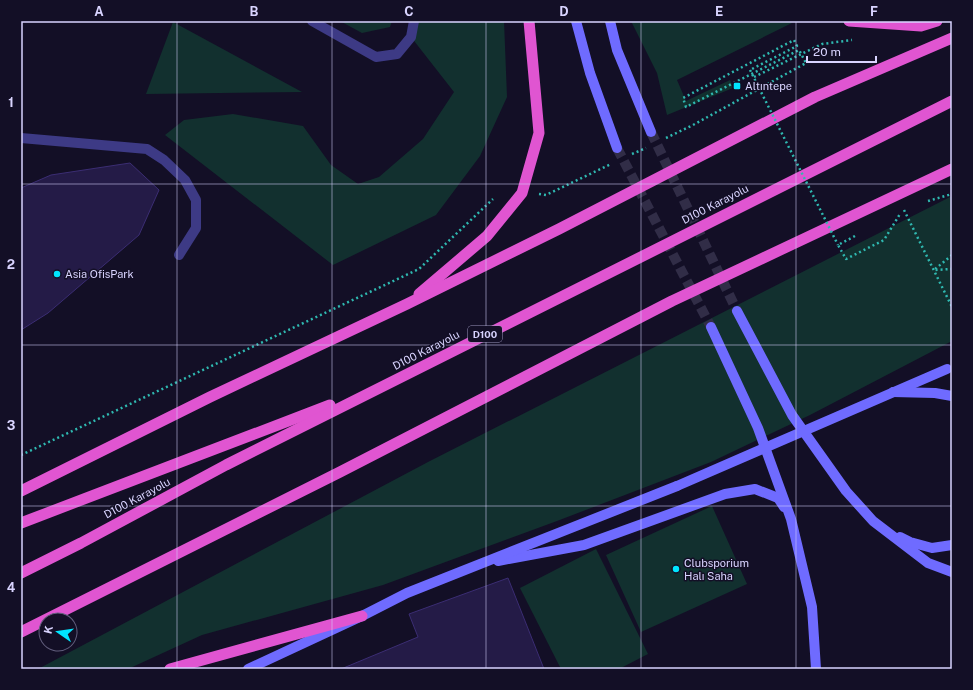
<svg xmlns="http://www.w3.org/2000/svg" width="973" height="690" font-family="'Public Sans',sans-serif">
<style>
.green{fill:#12302f}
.building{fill:#241b47;stroke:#3b2d73}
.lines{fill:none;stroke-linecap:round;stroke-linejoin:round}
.secondary-tunnel{stroke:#312d47;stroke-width:10;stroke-dasharray:10 5;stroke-linecap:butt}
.path{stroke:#2fb8b0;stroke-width:2.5;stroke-dasharray:2 3;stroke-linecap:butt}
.minor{stroke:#3d3a85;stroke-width:10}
.secondary{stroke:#6f6bff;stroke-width:10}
.trunk{stroke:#e055d1;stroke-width:11}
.path-bridge{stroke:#2fb8b0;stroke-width:2.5;stroke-dasharray:2 3;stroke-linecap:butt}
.secondary-bridge{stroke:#6f6bff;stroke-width:10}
.grid{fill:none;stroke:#d9d4ff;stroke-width:1;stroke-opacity:0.55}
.poi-dot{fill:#00e5ff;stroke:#130f26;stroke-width:1.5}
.labels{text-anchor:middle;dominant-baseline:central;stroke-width:3;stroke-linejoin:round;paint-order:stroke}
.shield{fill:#130f26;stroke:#9e99be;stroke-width:1}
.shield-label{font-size:10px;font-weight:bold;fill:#d9d4ff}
.poi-label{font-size:11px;fill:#d9d4ff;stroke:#130f26;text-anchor:start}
.street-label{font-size:11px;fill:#d9d4ff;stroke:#130f26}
.neatline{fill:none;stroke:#d9d4ff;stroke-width:1.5}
.grid-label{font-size:13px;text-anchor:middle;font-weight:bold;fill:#d9d4ff}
</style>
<rect width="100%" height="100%" fill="#130f26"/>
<g class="green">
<path d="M 340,21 L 392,21 L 390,27 L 362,33 Z"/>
<path d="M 414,21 L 504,21 L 507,97 L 480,156 L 436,215 L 333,265 L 165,135 L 184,120 L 233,114 L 303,126 L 331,165 L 358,184 L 379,177 L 423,139 L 454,92 L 411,37 Z"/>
<path d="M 631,21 L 787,21 L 792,23 L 677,80 L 686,101 L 730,80 L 733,88 L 667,115 L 657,73 Z"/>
<path d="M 173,22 L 302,92 L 146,94 Z"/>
<path d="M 952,196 L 952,341 L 810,415 L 711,462 L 557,521 L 383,585 L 202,635 L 128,669 L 38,669 L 428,462 Z"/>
<path d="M 712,506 L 747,584 L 641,632 L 606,555 Z"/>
<path d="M 596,549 L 648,654 L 619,669 L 561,669 L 520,588 Z"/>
</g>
<g class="building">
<path d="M 130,163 L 159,190 L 139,235 L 48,313 L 21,330 L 21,188 L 51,175 Z"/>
<path d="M 508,578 L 544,669 L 341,669 L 418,637 L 409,614 Z"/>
</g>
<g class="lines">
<g class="secondary-tunnel">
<path d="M 651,132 L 737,311"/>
<path d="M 617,148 L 711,327"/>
</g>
<g class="path">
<path d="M 754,77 L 822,44 L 852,40"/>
<path d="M 666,138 L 693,125 L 806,63 L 799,50 L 686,107 L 683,98 L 794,40 L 797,46 L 750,70"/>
<path d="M 632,154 L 646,148"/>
<path d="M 539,194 L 546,195 L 611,164"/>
<path d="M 928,201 L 952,194"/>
<path d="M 904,210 L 952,307"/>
<path d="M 855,236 L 838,245 L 846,259 L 884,240 L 900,214"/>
<path d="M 952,255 L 934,270 L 952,269"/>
<path d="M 21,455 L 419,269 L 493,199"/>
</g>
<g class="minor">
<path d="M 312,21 L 376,57 L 397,54 L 411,37 L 414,21"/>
<path d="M 21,138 L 147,149 L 164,160 L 185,180 L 196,200 L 196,228 L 179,255"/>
</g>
<g class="secondary">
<path d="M 576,21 L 590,73 L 617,148"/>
<path d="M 610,21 L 617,50 L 651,132"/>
<path d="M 737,311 L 792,415 L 846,491 L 873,521 L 928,563 L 952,572"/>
<path d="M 711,327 L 758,428 L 791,519 L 812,607 L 816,669"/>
<path d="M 893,392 L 935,393 L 952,396"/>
<path d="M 900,537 L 910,542 L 932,548 L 952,545"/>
<path d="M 498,561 L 584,545 L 725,494 L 755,489 L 778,498 L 784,507"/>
<path d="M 248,669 L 362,616 L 407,593 L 677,486"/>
</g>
<g class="trunk">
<path d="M 849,21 L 921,26 L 937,21"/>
<path d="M 419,294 L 487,236 L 522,193 L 539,133 L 529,21"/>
<path d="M 21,491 L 210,397 L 407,304 L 559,229 L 815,97 L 952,38"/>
<path d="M 21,523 L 330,405"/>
<path d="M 21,573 L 81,543 L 226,465 L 952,101"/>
<path d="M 21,632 L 340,472 L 672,301 L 952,169"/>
<path d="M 170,669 L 362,616"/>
</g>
<path class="path-bridge" d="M 750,70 L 838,245"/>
<path class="secondary-bridge" d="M 677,486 L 947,369"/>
</g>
<path class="grid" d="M 177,21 L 177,669M 332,21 L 332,669M 486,21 L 486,669M 641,21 L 641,669M 796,21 L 796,669M 21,184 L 952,184M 21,345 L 952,345M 21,506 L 952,506"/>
<g class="poi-dot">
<rect x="733" y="82" width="8" height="8" rx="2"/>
<circle cx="57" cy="274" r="4"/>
<circle cx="676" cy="569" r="4"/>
</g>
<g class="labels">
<rect class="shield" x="468" y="326" width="34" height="16" rx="3"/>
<g class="shield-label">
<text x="485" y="334">D100</text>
</g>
<g class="poi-label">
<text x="745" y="86">Altıntepe</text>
<text x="65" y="274">Asia OfisPark</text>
<text x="684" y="563">Clubsporium<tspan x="684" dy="13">Halı Saha</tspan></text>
</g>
<g class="street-label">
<text transform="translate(715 204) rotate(-27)">D100 Karayolu</text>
<text transform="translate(426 350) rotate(-27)">D100 Karayolu</text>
<text transform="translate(137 498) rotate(-28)">D100 Karayolu</text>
</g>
</g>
<rect width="973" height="690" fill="none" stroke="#130f26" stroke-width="44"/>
<g transform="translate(58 632) rotate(283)"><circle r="19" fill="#130f26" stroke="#625e7d"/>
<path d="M0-3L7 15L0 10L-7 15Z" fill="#00e5ff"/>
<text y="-6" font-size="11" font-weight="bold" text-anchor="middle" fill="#d9d4ff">K</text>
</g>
<path d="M807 56v6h69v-6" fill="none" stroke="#d9d4ff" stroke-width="2"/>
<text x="813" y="56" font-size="12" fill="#d9d4ff" stroke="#130f26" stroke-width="3" paint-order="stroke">20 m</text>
<rect x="22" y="22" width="929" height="646" class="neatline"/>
<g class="grid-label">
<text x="99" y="16">A</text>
<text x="254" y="16">B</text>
<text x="409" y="16">C</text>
<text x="564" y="16">D</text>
<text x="719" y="16">E</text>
<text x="874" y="16">F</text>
<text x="11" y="107">1</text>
<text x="11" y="269">2</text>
<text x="11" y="430">3</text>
<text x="11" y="592">4</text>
</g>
</svg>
